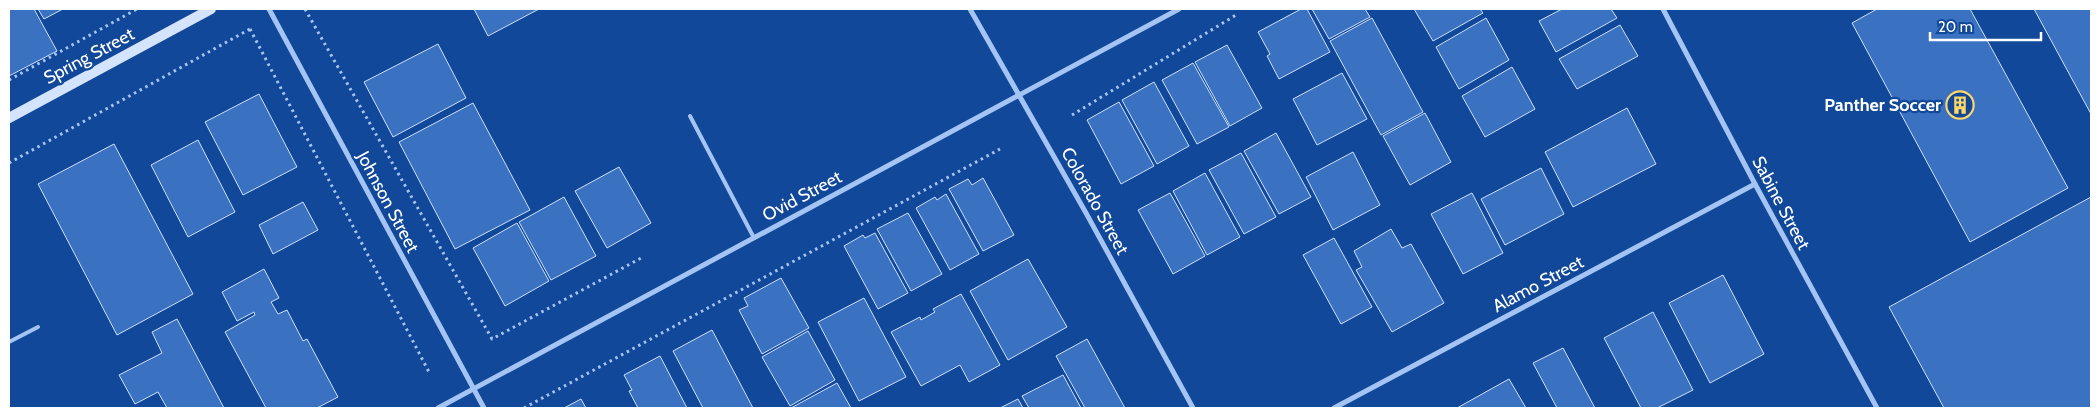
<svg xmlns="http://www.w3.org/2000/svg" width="2100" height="417" font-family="Cabin,sans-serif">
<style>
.building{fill:#3a71c1;stroke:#cce1fe}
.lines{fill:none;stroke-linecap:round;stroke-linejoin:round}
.path{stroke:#a4c5f4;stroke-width:3;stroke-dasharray:2.5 4;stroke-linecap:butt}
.lane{stroke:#a4c5f4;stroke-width:4}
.street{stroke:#a4c5f4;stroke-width:5}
.secondary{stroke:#d4e4fd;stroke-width:10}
.labels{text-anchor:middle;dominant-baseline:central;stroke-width:4.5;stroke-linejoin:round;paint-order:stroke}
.street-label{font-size:18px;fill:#fff;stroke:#114899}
.poi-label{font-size:18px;font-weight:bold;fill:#fff;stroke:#114899;text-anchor:end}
</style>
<rect width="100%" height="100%" fill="#114899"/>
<g class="building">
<path d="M 9,9 L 34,9 L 57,51 L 9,76 Z"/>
<path d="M 38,9 L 63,9 L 44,19 Z"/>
<path d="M 474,9 L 539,9 L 488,36 Z"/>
<path d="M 1301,9 L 1307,9 L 1330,52 L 1279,79 L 1267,56 L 1270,54 L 1258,32 Z"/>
<path d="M 1312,9 L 1365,9 L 1370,17 L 1329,39 Z"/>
<path d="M 1414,9 L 1480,9 L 1483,13 L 1433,41 Z"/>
<path d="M 1562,9 L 1611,9 L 1617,18 L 1556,52 L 1539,21 Z"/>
<path d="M 1877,9 L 1970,9 L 2068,188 L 1970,242 L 1852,23 Z"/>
<path d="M 2034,9 L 2091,9 L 2091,114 Z"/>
<path d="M 1372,18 L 1423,112 L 1381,135 L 1330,41 Z"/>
<path d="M 1486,18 L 1509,60 L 1459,89 L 1436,47 Z"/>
<path d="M 1620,25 L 1638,56 L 1577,89 L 1559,59 Z"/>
<path d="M 438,44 L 466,98 L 393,137 L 364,82 Z"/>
<path d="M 1227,45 L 1262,108 L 1230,126 L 1195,62 Z"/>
<path d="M 1193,63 L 1229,127 L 1197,144 L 1162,80 Z"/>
<path d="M 1512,67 L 1535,109 L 1485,137 L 1462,96 Z"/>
<path d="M 1342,73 L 1367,119 L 1317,145 L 1293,99 Z"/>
<path d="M 1154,82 L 1189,146 L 1157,164 L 1122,100 Z"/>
<path d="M 259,94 L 297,167 L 243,195 L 205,122 Z"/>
<path d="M 1119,102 L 1154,166 L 1121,184 L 1087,120 Z"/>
<path d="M 473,103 L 530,210 L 455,249 L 399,142 Z"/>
<path d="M 1627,108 L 1656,164 L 1573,207 L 1545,152 Z"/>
<path d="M 1425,113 L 1451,162 L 1410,185 L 1383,136 Z"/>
<path d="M 1276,133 L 1311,197 L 1279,214 L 1244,151 Z"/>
<path d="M 198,140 L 235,212 L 188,237 L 151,165 Z"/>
<path d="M 114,144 L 193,294 L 117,335 L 38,184 Z"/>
<path d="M 1353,152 L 1380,205 L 1333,230 L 1306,177 Z"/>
<path d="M 1241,153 L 1276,217 L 1244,234 L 1209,170 Z"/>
<path d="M 619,167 L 651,223 L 607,248 L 575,191 Z"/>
<path d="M 1541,168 L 1564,214 L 1505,245 L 1481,199 Z"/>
<path d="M 1205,173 L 1240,237 L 1207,255 L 1173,191 Z"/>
<path d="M 983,178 L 1014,235 L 983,251 L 949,189 L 968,179 L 972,185 Z"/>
<path d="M 1170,193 L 1205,256 L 1173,274 L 1138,210 Z"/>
<path d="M 1472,193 L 1503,253 L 1463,274 L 1431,214 Z"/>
<path d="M 946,194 L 979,254 L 950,270 L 916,208 L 935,197 L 937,200 Z"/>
<path d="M 564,197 L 596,256 L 551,280 L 519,222 Z"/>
<path d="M 2091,197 L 2091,408 L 1944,408 L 1889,307 Z"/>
<path d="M 303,202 L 318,230 L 273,254 L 259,225 Z"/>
<path d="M 908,213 L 942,274 L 911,291 L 877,229 Z"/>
<path d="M 517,223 L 549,281 L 505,306 L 473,248 Z"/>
<path d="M 1391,229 L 1402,248 L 1411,244 L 1444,303 L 1392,332 L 1356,270 L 1362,267 L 1354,251 Z"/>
<path d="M 875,233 L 908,293 L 878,309 L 844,246 L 863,235 L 865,238 Z"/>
<path d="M 1334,238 L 1372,307 L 1341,324 L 1303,255 Z"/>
<path d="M 1028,259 L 1067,327 L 1008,360 L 970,291 Z"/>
<path d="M 264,269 L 279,298 L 271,302 L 278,314 L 287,310 L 303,341 L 307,339 L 338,397 L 317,408 L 266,408 L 225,332 L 255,315 L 254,312 L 237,321 L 222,292 Z"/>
<path d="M 1723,275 L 1764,354 L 1710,383 L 1669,303 Z"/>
<path d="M 781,278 L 809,328 L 762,354 L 739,310 L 748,306 L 744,298 Z"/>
<path d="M 961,294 L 1000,365 L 969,382 L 960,365 L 921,386 L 891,332 L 920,317 L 921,320 L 935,312 L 933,309 Z"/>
<path d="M 864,298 L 906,377 L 859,401 L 818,322 Z"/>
<path d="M 1653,312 L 1693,390 L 1657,408 L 1641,408 L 1604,338 Z"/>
<path d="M 177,319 L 224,408 L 167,408 L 158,392 L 135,404 L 119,375 L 162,353 L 152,332 Z"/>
<path d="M 712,330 L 753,408 L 703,408 L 673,351 Z"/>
<path d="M 808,331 L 835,380 L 790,406 L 762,357 Z"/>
<path d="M 1087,339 L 1125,408 L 1085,408 L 1056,356 Z"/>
<path d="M 1563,348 L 1595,408 L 1557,408 L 1533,363 Z"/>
<path d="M 660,356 L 687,408 L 638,408 L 629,391 L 632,390 L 624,375 Z"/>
<path d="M 1063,375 L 1081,408 L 1029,408 L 1022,396 Z"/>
<path d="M 1509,379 L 1526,408 L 1457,408 Z"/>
<path d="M 837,383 L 851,408 L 791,408 Z"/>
<path d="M 581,399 L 586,408 L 564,408 Z"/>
<path d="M 1018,399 L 1023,408 L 1000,408 Z"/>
</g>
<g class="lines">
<g class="path">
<path d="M 305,9 L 492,339 L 643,257"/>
<path d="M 250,29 L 430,374"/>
<path d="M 9,80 L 137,9"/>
<path d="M 1072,115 L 1236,15"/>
<path d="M 9,163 L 250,29"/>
<path d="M 524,408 L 1000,149"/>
</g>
<g class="lane">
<path d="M 690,116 L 754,238"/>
<path d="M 9,342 L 38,327"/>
</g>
<g class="street">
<path d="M 269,9 L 484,408"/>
<path d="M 970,9 L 1086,213 L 1193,408"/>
<path d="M 1663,9 L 1755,184 L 1877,408"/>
<path d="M 438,408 L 1179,9"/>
<path d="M 1334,408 L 1755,184"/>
</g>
<path class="secondary" d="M 9,118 L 211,9"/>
</g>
<defs>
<g id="building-ring" transform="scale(1.4375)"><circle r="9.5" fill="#114899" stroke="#ffd867" stroke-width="1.5"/><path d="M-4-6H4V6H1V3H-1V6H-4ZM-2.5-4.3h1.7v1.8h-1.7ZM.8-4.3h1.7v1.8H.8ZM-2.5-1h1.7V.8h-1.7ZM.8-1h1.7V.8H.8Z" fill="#ffd867"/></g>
</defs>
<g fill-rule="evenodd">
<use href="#building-ring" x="1960" y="105"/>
</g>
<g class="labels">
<g class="street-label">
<text transform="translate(89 56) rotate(-28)">Spring Street</text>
<text transform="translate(802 196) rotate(-28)">Ovid Street</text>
<text transform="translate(1095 201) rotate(61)">Colorado Street</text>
<text transform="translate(388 202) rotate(62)">Johnson Street</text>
<text transform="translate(1781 203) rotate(62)">Sabine Street</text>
<text transform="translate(1538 284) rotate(-28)">Alamo Street</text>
</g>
<g class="poi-label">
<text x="1941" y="105">Panther Soccer</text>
</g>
</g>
<rect width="2100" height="417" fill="none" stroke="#ffffff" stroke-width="20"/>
<path d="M1930 32v8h111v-8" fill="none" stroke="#ffffff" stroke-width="2.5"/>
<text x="1938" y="32" font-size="15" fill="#ffffff" stroke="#114899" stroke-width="4" paint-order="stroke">20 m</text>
</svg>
